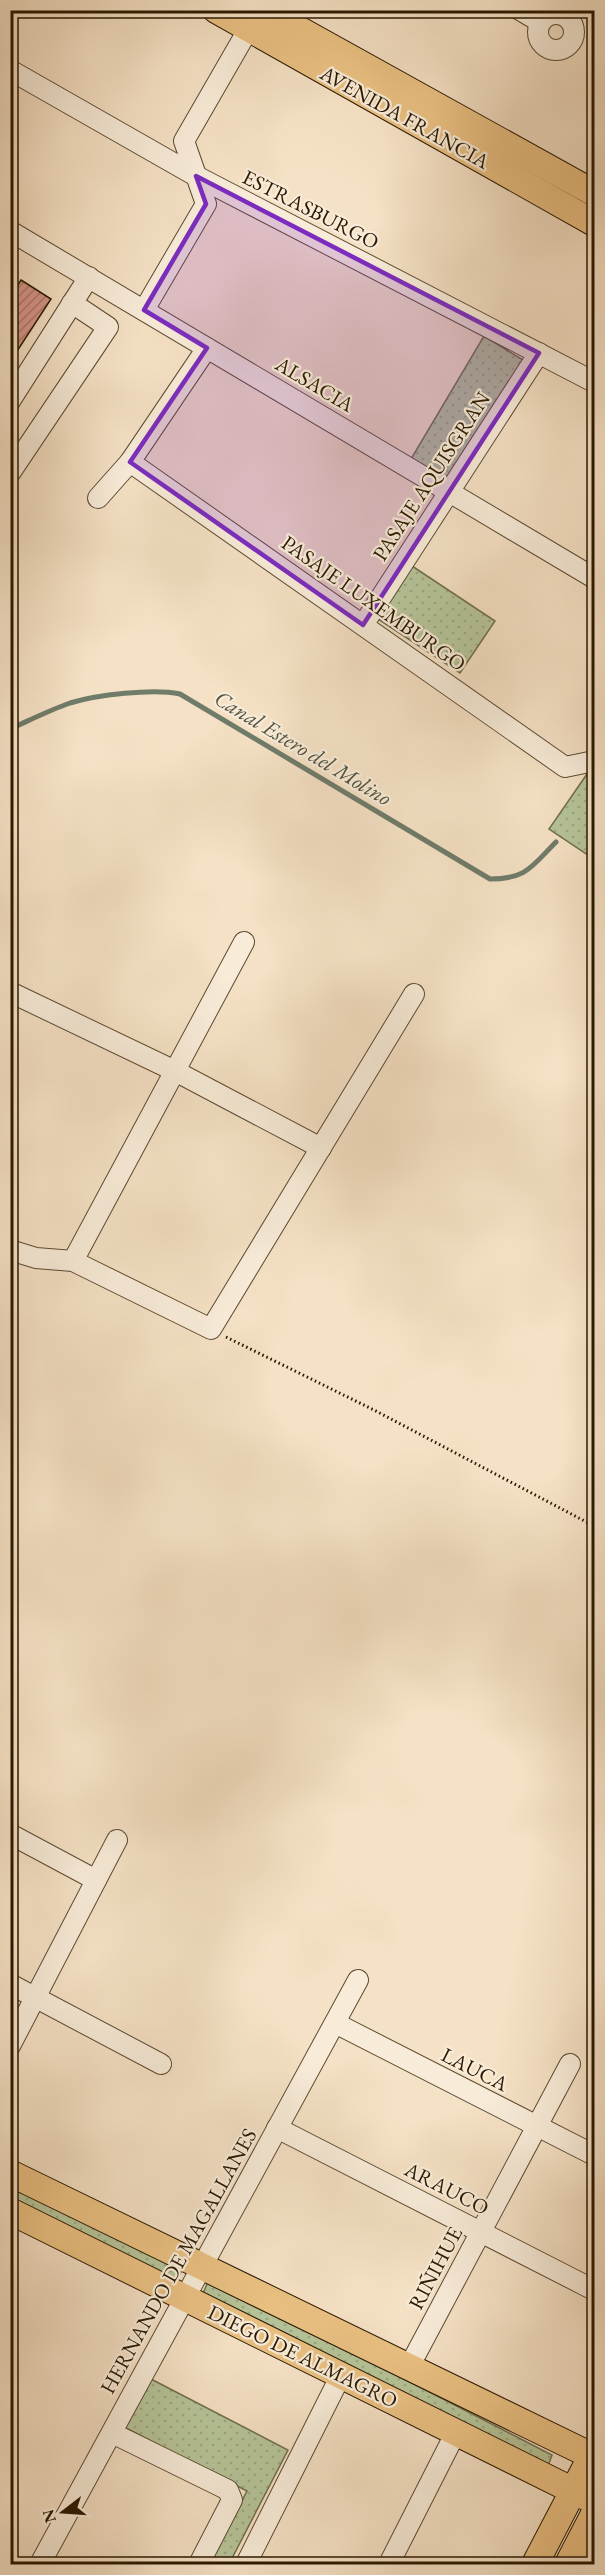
<svg xmlns="http://www.w3.org/2000/svg" width="605" height="2575" font-family="'EB Garamond',serif">
<style>
.grass{fill:url(#grass-dots);stroke:#706e4c;stroke-width:1.5}
.lines{fill:none;stroke-linecap:round;stroke-linejoin:round}
.stream{stroke:#6f7c6a;stroke-width:5}
.building{fill:url(#building-hatch);stroke:#291800;stroke-width:1.5}
.minor-casing{stroke:#5c4a31;stroke-width:22}
.major-casing{stroke:#291800;stroke-width:28}
.path{stroke:#291800;stroke-width:3;stroke-dasharray:1.5 3;stroke-linecap:butt}
.minor{stroke:#f8ecd9;stroke-width:20}
.major{stroke:#eac082;stroke-width:26}
.marked{fill:#7b2cbf;fill-opacity:0.2;stroke:#7b2cbf;stroke-width:4.5;stroke-linejoin:round}
.labels{text-anchor:middle;dominant-baseline:central;stroke-width:4.5;stroke-linejoin:round;paint-order:stroke}
.street-label{font-size:21px;fill:#291800;stroke:#f8ecd9}
.water-label{font-size:22px;font-style:italic;fill:#52523e;stroke:#f8ecd9}
</style>
<defs>
<pattern id="grass-dots" width="8" height="8" patternUnits="userSpaceOnUse" patternTransform="scale(1.5)"><rect width="8" height="8" fill="#b6c499"/><path d="M2 2h.1M6 6h.1" fill="none" stroke="#9ca882" stroke-width="1.8" stroke-linecap="round"/></pattern>
<pattern id="building-hatch" width="6" height="6" patternUnits="userSpaceOnUse" patternTransform="scale(1.5)"><rect width="6" height="6" fill="#d5958a"/><path d="M-1 1l2-2M0 6l6-6M5 7l2-2" fill="none" stroke="#ad796e"/></pattern>
</defs>
<rect width="100%" height="100%" fill="#f5e1c5"/>
<filter id="stains"><feTurbulence type="fractalNoise" baseFrequency=".00333" numOctaves="4"/><feColorMatrix values="0 0 0 0 .2 0 0 0 0 .09 0 0 0 0 .02 0 0 0 .5 -.17"/></filter>
<radialGradient id="worn" r=".72"><stop offset=".6" stop-color="#630" stop-opacity="0"/><stop offset="1" stop-color="#630" stop-opacity=".3"/></radialGradient>
<g class="grass">
<path d="M 484,336 L 523,360 L 450,482 L 411,459 Z"/>
<path d="M 412,566 L 495,621 L 460,673 L 378,619 Z"/>
<path d="M 594,772 L 594,859 L 549,829 L 587,774 Z"/>
<path d="M 10,2185 L 182,2270 L 175,2284 L 11,2204 Z"/>
<path d="M 209,2279 L 552,2455 L 548,2466 L 202,2296 Z"/>
<path d="M 149,2378 L 288,2450 L 229,2564 L 209,2564 L 247,2491 L 124,2427 Z"/>
</g>
<g class="lines">
<path class="stream" d="M 10,729 C 30,720 50,710 70,703 C 96,695 153,688 180,694 L 490,879 C 527,879 532,866 556,842"/>
</g>
<path class="building" d="M 21,280 L 51,299 L 10,362 L 10,297 Z"/>
<g class="lines">
<g class="minor-casing">
<g id="minor">
<path d="M 520,10 L 540,22"/>
<circle cx="556" cy="32" r="18"/>
<path d="M 10,70 L 196,176 L 594,382"/>
<path d="M 10,231 L 594,578"/>
<path d="M 144,310 L 206,204 L 184,141 L 256,16"/>
<path d="M 207,348 L 130,462 L 565,767 L 594,761"/>
<path d="M 10,401 L 89,277"/>
<path d="M 10,473 L 108,327 L 72,303"/>
<path d="M 98,498 L 130,462"/>
<path d="M 363,625 L 539,353"/>
<path d="M 10,992 L 175,1071 L 321,1148"/>
<path d="M 10,1250 L 36,1258 L 73,1261 L 211,1329 L 414,994"/>
<path d="M 73,1261 L 244,942"/>
<path d="M 10,1834 L 96,1880"/>
<path d="M 10,1984 L 161,2064"/>
<path d="M 335,2023 L 594,2155"/>
<path d="M 10,2046 L 117,1840"/>
<path d="M 277,2128 L 594,2290"/>
<path d="M 409,2367 L 570,2064"/>
<path d="M 112,2433 L 228,2490 L 232,2500 L 199,2564"/>
<path d="M 40,2564 L 358,1980"/>
<path d="M 246,2564 L 341,2375"/>
<path d="M 389,2564 L 456,2432"/>
</g>
</g>
<g class="major-casing">
<g id="major">
<path d="M 216,10 L 594,223"/>
<path d="M 264,10 L 594,193"/>
<path d="M 10,2173 L 594,2457"/>
<path d="M 10,2211 L 594,2501"/>
<path d="M 535,2564 L 594,2451"/>
<path d="M 568,2564 L 594,2514"/>
</g>
</g>
<path class="path" d="M 226,1337 L 374,1410 L 594,1526"/>
<use href="#minor" class="minor"/>
<use href="#major" class="major"/>
</g>
<path class="marked" d="M 196,176 L 539,353 L 363,625 L 130,462 L 207,348 L 144,310 L 206,204 Z"/>
<g class="labels">
<g class="street-label">
<text transform="translate(405 117) rotate(29)">AVENIDA FRANCIA</text>
<text transform="translate(311 209) rotate(27)">ESTRASBURGO</text>
<text transform="translate(315 384) rotate(31)">ALSACIA</text>
<text transform="translate(431 476) rotate(-57)">PASAJE AQUISGRAN</text>
<text transform="translate(374 603) rotate(35)">PASAJE LUXEMBURGO</text>
<text transform="translate(475 2069) rotate(27)">LAUCA</text>
<text transform="translate(447 2188) rotate(27)">ARAUCO</text>
<text transform="translate(178 2261) rotate(-61)">HERNANDO DE MAGALLANES</text>
<text transform="translate(435 2268) rotate(-62)">RIÑIHUE</text>
<text transform="translate(303 2356) rotate(26)">DIEGO DE ALMAGRO</text>
</g>
<g class="water-label">
<text transform="translate(303 748) rotate(31)">Canal Estero del Molino</text>
</g>
</g>
<rect width="605" height="2575" fill="none" stroke="#f5e1c5" stroke-width="36"/>
<rect x="12" y="12" width="581" height="2551" fill="none" stroke="#291800" stroke-width="3"/>
<rect x="18" y="18" width="569" height="2539" fill="none" stroke="#291800" stroke-width="1.5"/>
<g transform="translate(63 2512) rotate(253)" stroke="#f8ecd9" stroke-width="4.5" paint-order="stroke">
<path d="M0-4.5L10 22L0 15L-10 22Z" fill="#291800"/>
<text y="-9" font-size="16" font-weight="bold" text-anchor="middle" fill="#291800">N</text>
</g>
<rect width="100%" height="100%" filter="url(#stains)"/>
<rect width="100%" height="100%" fill="url(#worn)"/>
</svg>
